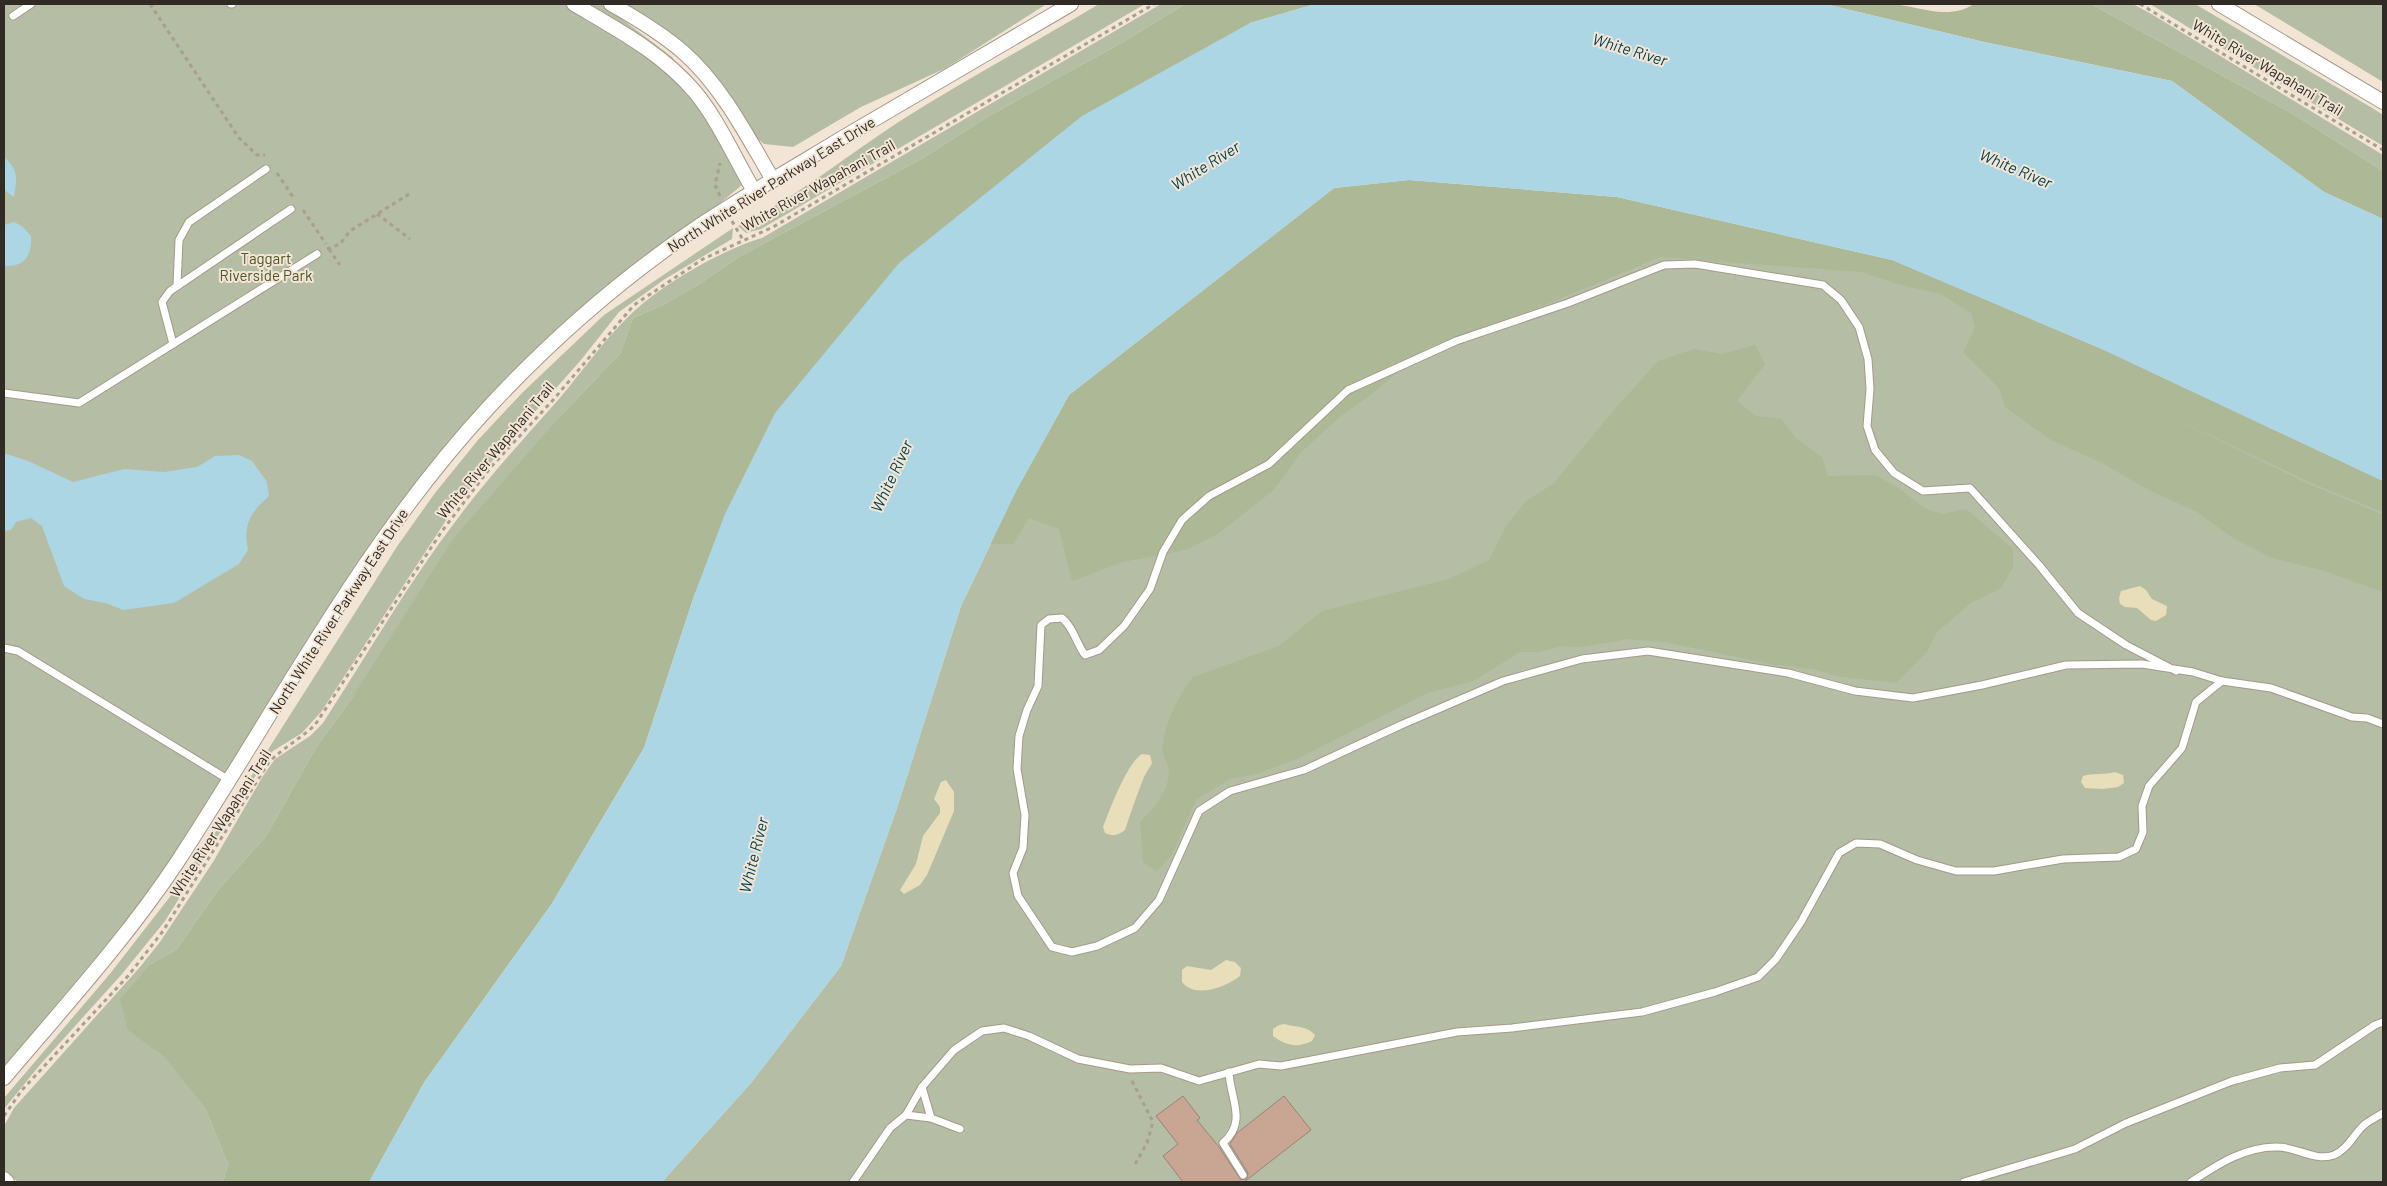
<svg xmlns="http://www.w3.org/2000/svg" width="2387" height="1186" font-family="Barlow,sans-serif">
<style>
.green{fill:#b5bda5}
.forest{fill:#acb896}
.sand{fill:#e8deb9}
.water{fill:#acd6e4}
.building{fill:#c8a693;stroke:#96847a}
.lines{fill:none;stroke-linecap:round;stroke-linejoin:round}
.service-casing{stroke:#a69989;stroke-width:9}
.minor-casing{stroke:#a69989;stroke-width:16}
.path{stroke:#a89e91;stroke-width:3;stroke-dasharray:4 4;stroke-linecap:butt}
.service{stroke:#fff;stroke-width:7}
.minor{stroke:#fff;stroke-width:14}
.labels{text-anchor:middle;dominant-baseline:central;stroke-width:4;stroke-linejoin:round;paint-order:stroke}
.street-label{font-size:15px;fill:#302b25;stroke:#f3e5d5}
.park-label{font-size:15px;fill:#4a5925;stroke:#f3e5d5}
.water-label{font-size:16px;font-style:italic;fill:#054453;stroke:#f3e5d5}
</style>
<rect width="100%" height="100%" fill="#f3e5d5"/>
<g class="green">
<path d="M 4,4 L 602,4 L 672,57 L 748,180 L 647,264 L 492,404 L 374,551 L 105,959 L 4,1070 Z"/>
<path d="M 623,4 L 1044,4 L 1045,5 L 946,68 L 861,107 L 793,147 L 764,144 L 753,135 L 710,72 L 678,38 Z"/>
<path d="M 1099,4 L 1145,4 L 761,229 L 746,233 L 738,226 C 797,197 842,159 897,123 C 963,81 1032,44 1099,4 Z"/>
<path d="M 1161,4 L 1185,4 L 1125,41 L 989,116 L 923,158 L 737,258 L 701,283 L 663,305 L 633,318 L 620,354 L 562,414 L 352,698 L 317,746 L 266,836 L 218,890 L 177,949 L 151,964 L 128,1031 L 165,1056 L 206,1110 L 228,1164 L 223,1182 L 18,1182 L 4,1170 L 4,1126 L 14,1108 L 140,967 L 160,942 L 213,862 L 263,776 L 275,759 L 310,736 L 323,723 C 367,655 408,583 458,518 C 489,476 524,439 558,400 C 582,372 603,341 629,316 C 659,286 721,250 762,238 Z"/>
<path d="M 2091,4 L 2133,4 L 2153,15 L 2383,155 L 2383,171 L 2293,114 Z"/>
<path d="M 2150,4 L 2195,4 L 2374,109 L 2383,115 L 2383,146 Z"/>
<path d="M 2254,4 L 2383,4 L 2383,82 Z"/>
<path d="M 733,228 L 732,239 L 665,279 L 619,312 L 581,360 L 502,449 L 454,508 L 321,712 L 302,733 L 273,751 L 266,759 L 165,921 L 122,974 L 39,1066 L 4,1109 L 4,1098 L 109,975 L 169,898 L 217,830 L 398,545 L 435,493 L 478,440 L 522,393 L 604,315 Z"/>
<path d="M 1497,229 L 1892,260 L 2104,350 L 2383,481 L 2383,1182 L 662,1182 L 751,1083 L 841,966 L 897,808 L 961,606 L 1017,489 Z"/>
</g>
<g class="forest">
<path d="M 1185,4 L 1315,4 L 1250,23 L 695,593 L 644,748 L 551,905 L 425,1081 L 369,1182 L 223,1182 L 228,1164 L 206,1110 L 165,1057 L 128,1031 L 120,999 L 151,964 L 177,949 L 218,890 L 266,836 L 317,746 L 352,698 L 453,539 L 562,414 L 620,354 L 633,318 L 663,305 L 701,283 L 737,258 L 923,158 L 989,116 L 1125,41 Z"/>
<path d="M 1825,4 C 1846,4 1869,2 1891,4 C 1919,6 1948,21 1974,4 L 2091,4 L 2293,114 L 2383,171 L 2383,219 L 2324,192 L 2172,81 L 1984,42 Z"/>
<path d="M 1409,180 L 1617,197 L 1892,260 L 2104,350 L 2383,481 L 2383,512 L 2314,484 L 2150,407 L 2302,481 L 2383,515 L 2383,592 L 2325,571 L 2272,558 L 2233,538 L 2197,512 L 2147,489 L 2102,463 L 2051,440 L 2005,407 L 1999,388 L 1963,352 L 1975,327 L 1971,313 L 1941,294 L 1897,284 L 1862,272 L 1660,257 L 1545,305 L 1426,348 L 1373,393 L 1341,416 L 1301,452 L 1274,490 L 1216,535 L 1185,550 L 1123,562 L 1072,581 L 1059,529 L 1029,518 L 1013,544 L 990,544 L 1017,489 L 1069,395 L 1334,188 Z"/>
<path d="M 1755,345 L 1765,364 L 1737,401 L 1756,416 L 1781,419 L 1796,438 L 1822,457 L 1828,476 L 1875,475 L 1900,489 L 1924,508 L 1942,514 L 1966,509 L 2013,549 L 2013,567 L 2001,588 L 1971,603 L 1937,632 L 1927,652 L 1896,683 L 1836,676 L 1813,669 L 1775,665 L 1665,642 L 1628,639 L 1580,647 L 1562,646 L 1539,652 L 1520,652 L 1474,681 L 1427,693 L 1297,759 L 1256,774 L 1230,779 L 1196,800 L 1171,856 L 1157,871 L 1143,862 L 1140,822 C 1153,809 1168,793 1169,773 C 1170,766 1163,759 1163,751 C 1160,732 1181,691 1193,677 L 1279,646 L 1322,611 L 1449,579 L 1489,560 L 1506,526 L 1526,501 L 1553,484 L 1613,411 L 1658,361 L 1694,349 L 1722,354 Z"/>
</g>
<g class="sand">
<path d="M 2140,586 L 2146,590 L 2152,599 L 2167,606 L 2166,615 L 2156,621 L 2151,620 L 2137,608 L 2125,607 L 2120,604 L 2119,598 L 2121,591 Z"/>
<path d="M 1142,754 L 1150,755 L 1152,763 C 1150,768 1146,772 1144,777 C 1137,794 1131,812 1125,830 C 1118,835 1114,837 1105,833 L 1103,827 C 1110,809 1127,763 1142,754 Z"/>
<path d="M 2115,772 L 2123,775 L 2124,783 L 2118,787 L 2103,789 L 2085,788 L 2081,782 L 2083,776 C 2093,773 2104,775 2115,772 Z"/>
<path d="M 946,780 L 954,792 L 954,811 L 927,875 L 920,885 L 904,894 L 900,890 L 916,864 L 923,836 L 940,813 L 940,807 L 934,799 L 941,782 Z"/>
<path d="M 1226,960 L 1235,962 L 1241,968 L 1240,976 C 1226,987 1195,999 1182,982 L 1182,970 L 1187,966 L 1211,970 Z"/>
<path d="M 1285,1024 C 1297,1028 1306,1025 1315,1035 L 1312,1041 C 1298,1048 1286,1046 1273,1036 L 1273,1029 L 1279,1025 Z"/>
</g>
<g class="water">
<path d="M 1315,4 L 1825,4 L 1984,42 L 2172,81 L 2324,192 L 2383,219 L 2383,481 L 2104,350 L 1892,260 L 1617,197 L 1409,180 L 1334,188 L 1069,395 L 1017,489 L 961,606 L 897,808 L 841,966 L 751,1083 L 662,1182 L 369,1182 L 425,1081 L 551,905 L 644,748 L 695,593 L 725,514 L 775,413 L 899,263 L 1082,116 L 1250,23 Z"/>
<path d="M 4,157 C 19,171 17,178 14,197 L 4,190 Z"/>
<path d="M 14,222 L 22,226 L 31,236 C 32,256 25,267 4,266 L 4,225 Z"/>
<path d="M 4,453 L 28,461 L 73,482 L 124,469 L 164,472 L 197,467 L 215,456 L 239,455 L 252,461 L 267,482 L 269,496 C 250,513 243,524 248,550 L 239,564 L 174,603 L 123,610 L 106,603 L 84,599 L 64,586 L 42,526 L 31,518 L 16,522 L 11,530 L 4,531 Z"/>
</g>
<path class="building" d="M 1183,1096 L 1200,1118 L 1197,1120 L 1219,1147 L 1241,1180 L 1247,1178 L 1248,1173 L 1230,1144 L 1237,1133 L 1284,1096 L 1311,1130 L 1244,1182 L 1183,1182 L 1163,1156 L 1178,1144 L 1156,1116 Z"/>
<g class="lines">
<g class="service-casing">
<g id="service">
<path d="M 231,4 L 232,4"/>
<path d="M 13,16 L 31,4"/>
<path d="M 177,285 L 179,240 L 189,222 L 266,169"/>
<path d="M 173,344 L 162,302 L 170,291 L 291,209"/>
<path d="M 4,393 L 79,403 L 317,254"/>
<path d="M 4,648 L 18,651 L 229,780"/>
<path d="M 2176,671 L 2126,645 L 2078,613 L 2039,565 L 1970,488 L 1923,491 L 1894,473 L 1875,450 L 1867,426 L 1870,389 L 1868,359 L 1859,327 L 1841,300 L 1823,285 L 1695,264 L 1664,265 L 1568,303 L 1456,341 L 1348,390 L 1269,464 L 1209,496 L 1182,520 L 1163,552 L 1150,589 L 1124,626 L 1099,650 L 1085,655 C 1076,643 1074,628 1062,618 L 1049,619 L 1041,625 L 1038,686 L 1027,710 L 1019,736 L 1017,769 L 1025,815 L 1023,848 L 1013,873 L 1018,896 L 1052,947 L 1072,952 L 1097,946 L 1135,928 L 1159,900 L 1199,811 L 1230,791 L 1304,770 L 1401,725 L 1503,681 L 1582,659 L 1648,651 L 1788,673 L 1855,691 L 1913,698 L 1982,685 L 2066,665 L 2142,664 L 2193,672 L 2222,681 L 2271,688 L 2352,717 L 2367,718 L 2383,724"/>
<path d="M 1229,1072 C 1230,1099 1248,1121 1223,1143 L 1243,1175"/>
<path d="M 922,1087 L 931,1118"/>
<path d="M 906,1115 L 931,1118 L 960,1129"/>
<path d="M 853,1182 L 890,1128 L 906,1115 L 922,1087 L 954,1050 L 982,1031 L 1004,1028 L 1029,1036 L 1078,1059 L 1130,1069 L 1161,1068 L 1199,1081 L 1259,1064 L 1281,1066 L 1457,1032 L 1512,1028 L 1642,1012 L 1715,992 L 1758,977 L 1776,959 L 1801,922 L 1839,853 L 1856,843 L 1880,844 L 1917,860 L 1956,871 L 1994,871 L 2063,859 L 2119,857 L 2136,849 L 2143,832 L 2142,806 L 2149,786 L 2182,748 L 2196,702 L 2222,681"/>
<path d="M 1964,1182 L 2075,1149 L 2126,1123 L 2232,1081 L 2280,1068 L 2315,1065 L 2375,1025 L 2383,1022"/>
<path d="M 2191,1182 C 2217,1165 2245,1146 2278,1147 C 2296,1147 2316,1162 2334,1155 C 2348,1149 2353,1135 2364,1125 C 2370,1120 2377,1117 2383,1113"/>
</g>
</g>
<g class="minor-casing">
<g id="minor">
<path d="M 574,4 C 618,30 662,53 695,92 C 719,121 735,159 754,191"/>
<path d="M 611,4 C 636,18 661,33 683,52 C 722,86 747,136 773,180"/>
<path d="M 2219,4 L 2383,102"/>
<path d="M 4,1078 C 64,1007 127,938 178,861 C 278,708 363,543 488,408 C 551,340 622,278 699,226 C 746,195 796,166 844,137 C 920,92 996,48 1071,4"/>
<path d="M 4,1179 L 7,1182"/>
</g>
</g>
<g class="path">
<path d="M 150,4 L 239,138 L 257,155 L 265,155"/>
<path d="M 2140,4 L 2383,150"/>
<path d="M 277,173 L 293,197"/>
<path d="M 720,196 L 715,185 L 720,163"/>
<path d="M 303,210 L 326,244"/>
<path d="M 377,214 L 410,239"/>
<path d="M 732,221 L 743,240"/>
<path d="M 327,249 L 340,244 L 350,231 L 409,194"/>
<path d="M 329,249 L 340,265"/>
<path d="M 1132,1081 L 1153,1122 L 1147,1143 L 1134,1166"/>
<path d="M 4,1116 L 22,1090 L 128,976 L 163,931 L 269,762 C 283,748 300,739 315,725 L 442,531 L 491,467 L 553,400 L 634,305 L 703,259 L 773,227 L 1154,4"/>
</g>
<use href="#service" class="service"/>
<use href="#minor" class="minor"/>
</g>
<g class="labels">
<g class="street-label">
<text transform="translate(2268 67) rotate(31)">White River Wapahani Trail</text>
<text transform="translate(771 184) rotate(-32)">North White River Parkway East Drive</text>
<text transform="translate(818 185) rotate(-29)">White River Wapahani Trail</text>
<text transform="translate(495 450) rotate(-50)">White River Wapahani Trail</text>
<text transform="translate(338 611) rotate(-57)">North White River Parkway East Drive</text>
<text transform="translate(220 823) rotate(-57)">White River Wapahani Trail</text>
</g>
<g class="park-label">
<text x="266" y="258">Taggart<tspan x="266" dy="17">Riverside Park</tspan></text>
</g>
<g class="water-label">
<text transform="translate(1630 49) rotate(17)">White River</text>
<text transform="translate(1205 165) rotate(-32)">White River</text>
<text transform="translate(2016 168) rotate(23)">White River</text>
<text transform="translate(891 476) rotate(-65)">White River</text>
<text transform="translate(753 855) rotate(-76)">White River</text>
</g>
</g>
<rect width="2387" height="1186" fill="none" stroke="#302b25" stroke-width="10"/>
</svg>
